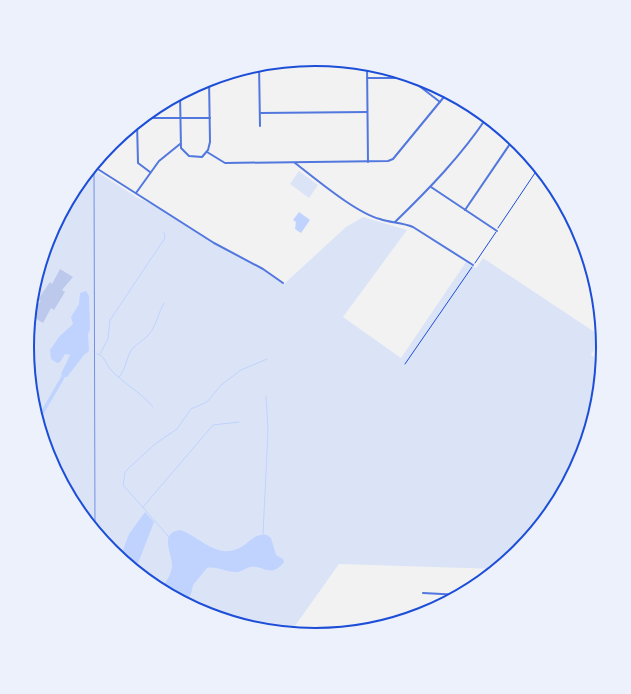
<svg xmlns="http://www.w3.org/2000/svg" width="631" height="694" font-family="'Nunito Sans',sans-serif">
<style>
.green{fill:#dbe4f7}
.water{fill:#bfd3fe}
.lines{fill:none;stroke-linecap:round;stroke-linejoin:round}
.stream{stroke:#bfd3fe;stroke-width:1}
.canal{stroke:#bfd3fe;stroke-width:3.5}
.building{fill:#bdc9ec}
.path{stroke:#1d4ed8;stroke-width:1}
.minor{stroke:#5277de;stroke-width:2}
.rail{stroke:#7290e2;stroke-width:1}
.rim{fill:none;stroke:#1d4ed8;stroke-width:2}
</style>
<rect width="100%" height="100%" fill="#f2f2f2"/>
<g class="green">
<path d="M 91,168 L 138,198 L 163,209 L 218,246 L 263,269 L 284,284 L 346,227 L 363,217 L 407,230 L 343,317 L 401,358 L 466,262 L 476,268 L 483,258 L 602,337 L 591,355 L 602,362 C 601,376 601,392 598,405 C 582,470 551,526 498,569 L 339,564 L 290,633 C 279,632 269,632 259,630 C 204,618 152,590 112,551 C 105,544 98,535 92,527 C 8,424 6,271 91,168 Z"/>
<path d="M 299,171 L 318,185 L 309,198 L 290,184 Z"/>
</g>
<g class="water">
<path d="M 299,212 L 310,220 L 301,233 L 295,229 L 296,222 L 293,220 Z"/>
<path d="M 86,291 L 89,296 L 90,329 L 88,334 L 89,351 L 84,355 L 67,377 L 63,377 L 61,374 L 70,355 L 65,354 L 60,362 L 57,363 L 51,359 L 50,350 L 59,337 L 73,324 L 71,317 L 79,304 L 80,293 Z"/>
<path d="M 145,512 L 154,522 L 135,571 L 120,558 L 129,534 Z"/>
<path d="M 180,530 C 199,536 215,558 237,549 C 249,545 252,533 267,535 L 271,538 L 276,555 L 283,559 L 284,562 C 271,579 264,565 250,567 C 245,568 240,573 235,572 C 225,572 218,566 207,568 L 193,585 L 191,594 L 185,603 L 161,590 C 165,583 171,575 172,567 C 173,554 158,533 180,530 Z"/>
</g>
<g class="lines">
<g class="stream">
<path d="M 97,354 C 105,355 105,364 111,370 C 124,384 141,392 153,407"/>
<path d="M 100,354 L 108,339 L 110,320 L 165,238 L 164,233"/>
<path d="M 119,377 C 126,369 126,358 132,349 C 137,343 145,340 149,334 C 157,325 158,313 164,303"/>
<path d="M 143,507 L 213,425 L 239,422"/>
<path d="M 263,535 L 268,430 L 266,396"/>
<path d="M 169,537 L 123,485 L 125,472 L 131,466 L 155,444 L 177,429 L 191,409 L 207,402 L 221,385 L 241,370 L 267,359"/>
</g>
<path class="canal" d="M 38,420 L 63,377"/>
</g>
<path class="building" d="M 60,269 L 73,277 L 62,290 L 65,292 L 54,310 L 51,308 L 43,323 L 30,315 L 41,301 L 38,300 L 41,295 L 50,282 L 52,284 Z"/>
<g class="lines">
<g class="path">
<path d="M 498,228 L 539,167"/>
<path d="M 475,263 L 496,232"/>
<path d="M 405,364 L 472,267"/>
</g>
<g class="minor">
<path d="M 259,64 L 260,126"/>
<path d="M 261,64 L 363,63"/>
<path d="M 367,64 L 368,162"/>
<path d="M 367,78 L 409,78 L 440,102"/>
<path d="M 180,94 L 181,148 L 189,156 L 202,157 L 208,150 L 210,142 L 209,79"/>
<path d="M 260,113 L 367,112"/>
<path d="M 142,118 L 210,118"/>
<path d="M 137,122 L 138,163 L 150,172"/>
<path d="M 207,152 L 225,163 L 388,161 L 393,159 L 448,92"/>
<path d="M 295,163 C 316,179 356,213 380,219 C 391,223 402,222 413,227 L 473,265"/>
<path d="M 93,166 L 214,243 L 263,269 L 283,283"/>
<path d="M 431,187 L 497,231"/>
<path d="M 136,193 L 159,161 L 180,144"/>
<path d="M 465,210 L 514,138"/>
<path d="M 395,222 C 429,189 461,156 487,117"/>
<path d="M 423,593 L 461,595"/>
<path d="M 449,601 L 450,595"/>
</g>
<path class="rail" d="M 94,164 L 95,531"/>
</g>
<path d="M0 0H631V694H0ZM34 347a281 281 0 1 1 562 0a281 281 0 1 1-562 0Z" fill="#edf1fc" fill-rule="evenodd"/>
<path class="rim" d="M34 347a281 281 0 1 1 562 0a281 281 0 1 1-562 0Z"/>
</svg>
